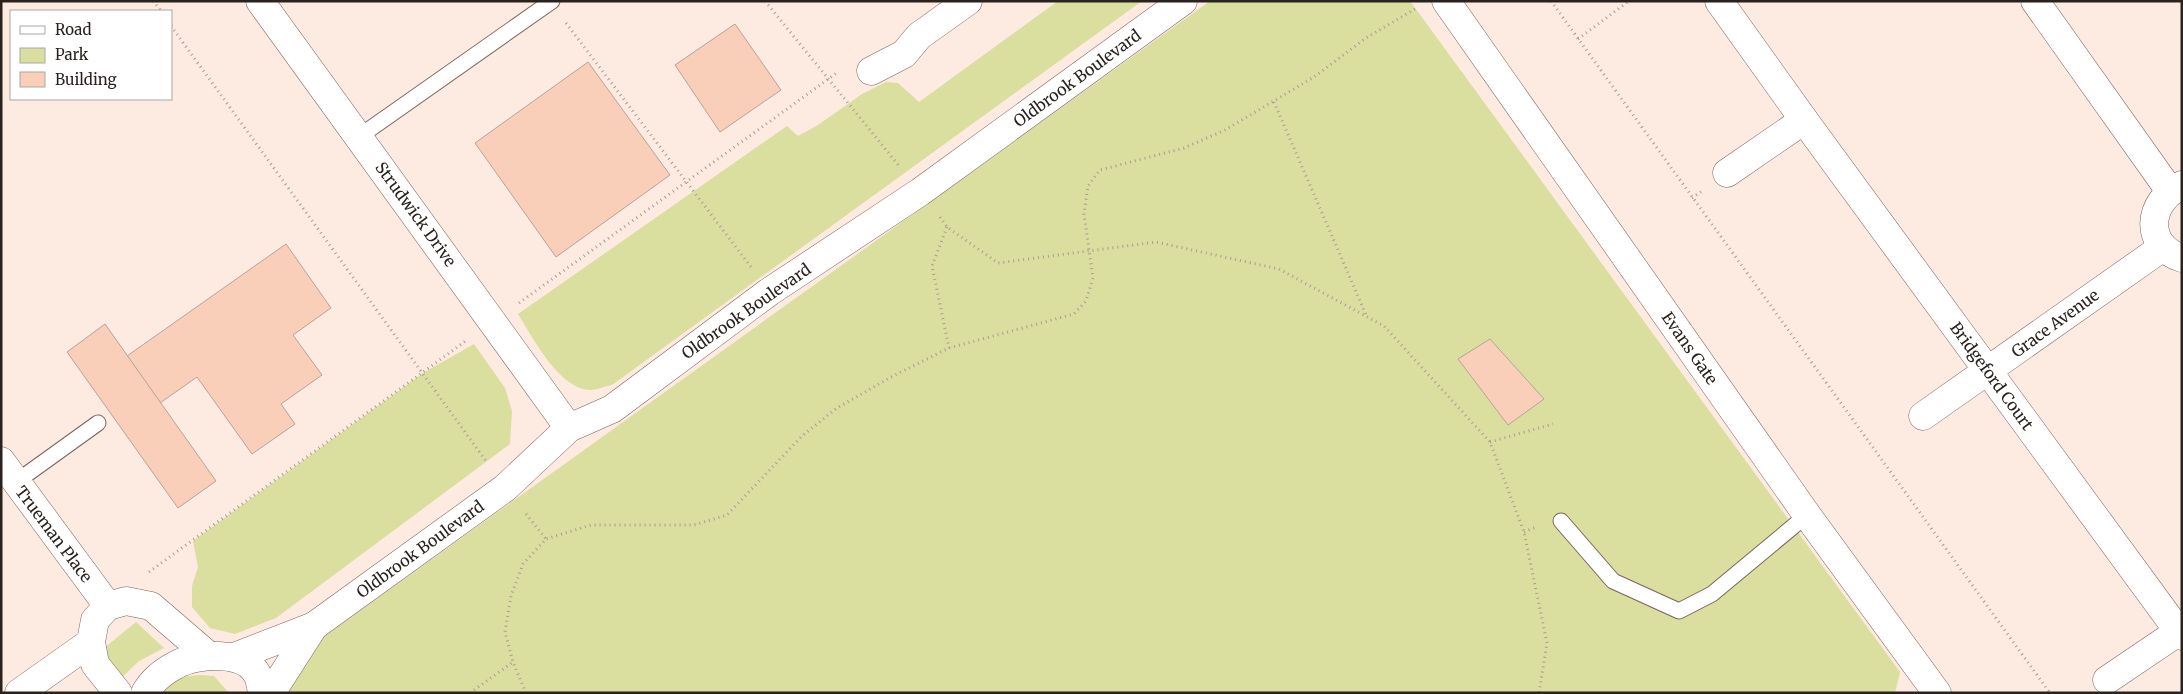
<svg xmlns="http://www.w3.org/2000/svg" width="2183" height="694" font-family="Merriweather,serif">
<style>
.green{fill:#dadf9f}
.building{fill:#facfba;stroke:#b8a297}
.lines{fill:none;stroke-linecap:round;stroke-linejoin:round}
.service-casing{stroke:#7a655c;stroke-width:17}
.minor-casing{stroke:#7a655c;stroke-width:29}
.tertiary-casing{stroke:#7a655c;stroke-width:29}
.path{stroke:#a99b94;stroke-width:3;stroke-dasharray:1 4;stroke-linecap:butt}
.service{stroke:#fff;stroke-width:15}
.minor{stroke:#fff;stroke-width:28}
.tertiary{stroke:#fff;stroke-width:28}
.labels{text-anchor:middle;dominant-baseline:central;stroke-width:5;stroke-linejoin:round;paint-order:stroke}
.street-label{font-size:16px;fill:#2a221e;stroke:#fff}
</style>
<rect width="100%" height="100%" fill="#fdeae1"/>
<g class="green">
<path d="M 1058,1 L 1142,1 L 612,385 C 606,386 599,389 592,390 C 560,391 533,338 518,314 L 787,126 L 798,136 L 818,125 L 862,94 L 886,82 L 898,83 L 919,102 Z"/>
<path d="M 1210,1 L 1410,1 L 1900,672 L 1895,693 L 285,693 L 322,638 Z"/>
<path d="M 474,344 L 505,388 L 512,411 L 510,444 L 276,618 L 235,634 L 210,628 L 192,607 L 192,586 L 198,567 L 193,541 L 423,373 Z"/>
<path d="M 136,622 L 164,648 L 139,661 L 117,682 L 103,649 Z"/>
<path d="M 201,675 L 214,676 L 229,693 L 153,693 C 166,680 182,676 201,675 Z"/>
</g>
<g class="building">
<path d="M 735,24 L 781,90 L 720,132 L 675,65 Z"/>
<path d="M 588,62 L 670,175 L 556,257 L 475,143 Z"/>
<path d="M 286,244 L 331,308 L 293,335 L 322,375 L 281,404 L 295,424 L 252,454 L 197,377 L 160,403 L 127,356 Z"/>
<path d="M 105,324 L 216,481 L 178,508 L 67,352 Z"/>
<path d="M 1490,339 L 1544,399 L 1508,425 L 1458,359 Z"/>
</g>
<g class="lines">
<g class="service-casing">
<g id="service">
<path d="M 360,136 L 552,1"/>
<path d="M 16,482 L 98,423"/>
<path d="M 1561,521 L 1613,581 L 1679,611 L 1712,594 L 1807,515"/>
</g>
</g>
<g class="minor-casing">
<g id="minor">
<path d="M 1719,1 L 1804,120 L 2182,636"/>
<path d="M 2035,1 L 2170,191"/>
<path d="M 871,71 L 904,54 L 919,36 L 968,1"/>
<path d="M 1727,173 L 1804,120"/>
<path d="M 2182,185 C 2147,201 2143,246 2182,258"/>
<path d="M 1923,416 L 2163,247"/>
<path d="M 1,461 L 108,606"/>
<path d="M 2107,680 L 2178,632"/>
<path d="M 19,693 L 91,642"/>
<path d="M 118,693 L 95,664 L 91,642 L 95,620 L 108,606 L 126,601 L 151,606 L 209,656"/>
</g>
</g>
<g class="tertiary-casing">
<g id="tertiary">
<path d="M 260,1 L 569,428"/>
<path d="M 1446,1 L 1807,515 L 1937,693"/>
<path d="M 234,657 L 314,626 L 505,488 L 569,428 L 612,409 L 769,292 L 920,192 L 1183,1"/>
<path d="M 145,693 C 152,681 164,671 176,665 C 197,653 244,650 257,674 C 260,679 261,687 262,693"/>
<path d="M 271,693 L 314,626"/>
</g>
</g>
<g class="path">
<path d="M 153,1 L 161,11"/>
<path d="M 765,1 L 900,167"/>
<path d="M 1551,1 L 2050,693"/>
<path d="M 566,23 L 751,267"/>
<path d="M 171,26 L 486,461"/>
<path d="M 1578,39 L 1629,1"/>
<path d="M 1274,102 L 1367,317"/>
<path d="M 1692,198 L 1702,191"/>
<path d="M 940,217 L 947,227 L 998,263 L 1156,242 L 1279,269 L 1384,326 L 1490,442 L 1524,532 L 1547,643 L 1539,693"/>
<path d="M 947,227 L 932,266 L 949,348"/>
<path d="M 519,303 L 838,72"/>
<path d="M 1490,442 L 1553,424"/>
<path d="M 526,514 L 546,539"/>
<path d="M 1524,532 L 1536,527"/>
<path d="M 149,572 L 467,340"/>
<path d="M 470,693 L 513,662"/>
<path d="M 526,693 L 513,662 L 505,632 L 511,596 L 523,564 L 546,539 L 591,525 L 694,525 L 727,515 L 802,436 L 837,408 L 893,376 L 949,348 L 1074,314 L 1086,301 L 1093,278 L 1084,214 L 1088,186 L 1100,170 L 1184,148 L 1225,130 L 1314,77 L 1366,38 L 1415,9"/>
</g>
<use href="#service" class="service"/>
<use href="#minor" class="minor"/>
<use href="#tertiary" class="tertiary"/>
</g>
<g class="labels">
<g class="street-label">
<text transform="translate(1077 78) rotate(-36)">Oldbrook Boulevard</text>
<text transform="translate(416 214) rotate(54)">Strudwick Drive</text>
<text transform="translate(746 311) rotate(-35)">Oldbrook Boulevard</text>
<text transform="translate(2055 323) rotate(-36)">Grace Avenue</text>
<text transform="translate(1690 348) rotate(55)">Evans Gate</text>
<text transform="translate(1992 376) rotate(54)">Bridgeford Court</text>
<text transform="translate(54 534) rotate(53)">Trueman Place</text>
<text transform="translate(420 549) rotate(-36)">Oldbrook Boulevard</text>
</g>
</g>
<rect width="2183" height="694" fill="none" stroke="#2a221e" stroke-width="5"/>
<rect x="10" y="10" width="162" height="90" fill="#ffffff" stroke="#aaa7a5"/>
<rect x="20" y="26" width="25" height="8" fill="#ffffff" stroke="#aaa7a5"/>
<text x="55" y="35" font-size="15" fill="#2a221e">Road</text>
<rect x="20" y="48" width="25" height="15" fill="#dadf9f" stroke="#aaa7a5"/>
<text x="55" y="60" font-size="15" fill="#2a221e">Park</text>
<rect x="20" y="72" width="25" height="15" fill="#facfba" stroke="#aaa7a5"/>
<text x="55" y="85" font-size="15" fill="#2a221e">Building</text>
</svg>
